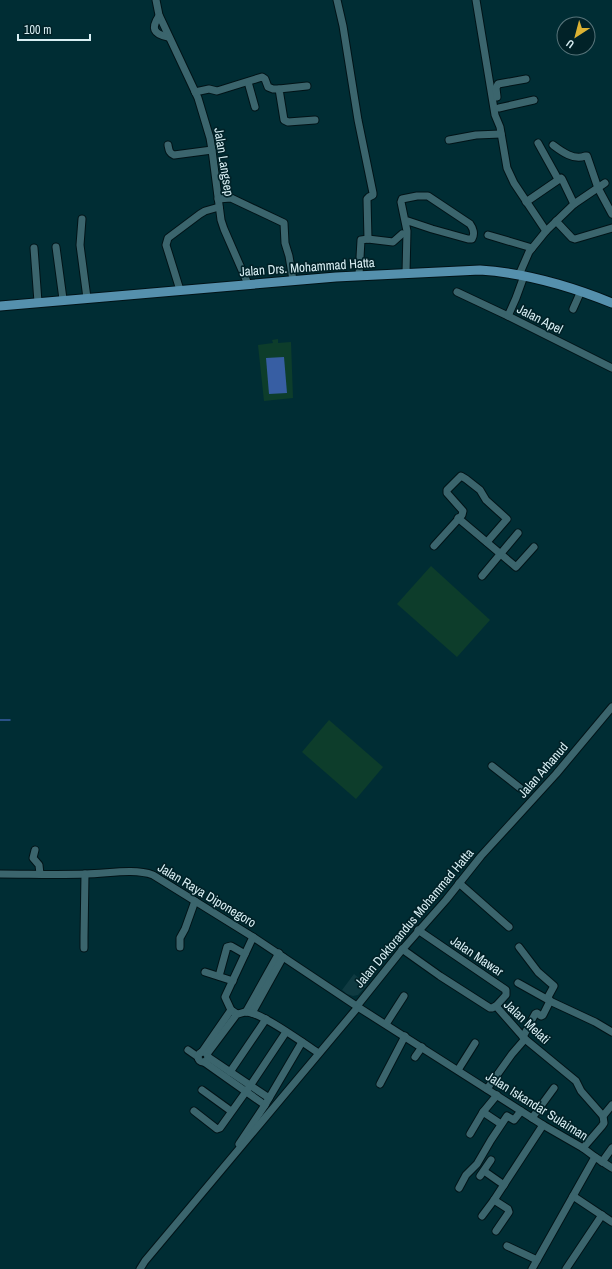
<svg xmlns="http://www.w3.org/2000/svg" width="612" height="1269" font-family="'Archivo Narrow',sans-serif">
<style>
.built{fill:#0f3a41}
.green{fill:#0d3d2b}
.water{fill:#375ea3}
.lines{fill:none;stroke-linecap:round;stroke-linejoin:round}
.stream{stroke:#375ea3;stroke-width:1.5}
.minor-casing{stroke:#001317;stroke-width:9}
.major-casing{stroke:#001317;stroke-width:11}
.minor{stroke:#3b656d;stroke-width:7}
.major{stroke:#5590ad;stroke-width:9}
.labels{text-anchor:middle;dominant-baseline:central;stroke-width:3.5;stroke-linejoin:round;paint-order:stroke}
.street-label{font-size:13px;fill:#d9eff4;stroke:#012228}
</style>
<rect width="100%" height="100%" fill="#002d34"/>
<path class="built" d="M 354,974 L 367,985 L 358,995 L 353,996 L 347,994 L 342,990 Z"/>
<g class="green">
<path d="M 278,339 L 278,343 L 291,342 L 293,398 L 264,401 L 258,345 L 273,343 L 272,340 Z"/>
<path d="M 431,566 L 490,620 L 457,657 L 397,604 Z"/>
<path d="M 329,720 L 383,767 L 356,799 L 302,752 Z"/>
</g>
<path class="water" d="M 284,357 L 287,393 L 269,394 L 266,358 Z"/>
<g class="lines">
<path class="stream" d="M 0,720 L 10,720"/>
<g class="minor-casing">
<g id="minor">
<path d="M 156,0 L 159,15 L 198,98 L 210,138 L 212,150 L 221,220 L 224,229 L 248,284"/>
<path d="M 337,0 L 343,26 L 358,120 L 373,193 L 373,195 L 369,197 L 367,199 L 368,239"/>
<path d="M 476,0 L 495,115 L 500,127 L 507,168 L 514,183 L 546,231"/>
<path d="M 159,16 C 151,28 153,34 168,37"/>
<path d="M 248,82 L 255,107"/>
<path d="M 307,86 L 279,89 L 284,120 L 288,122 L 315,120"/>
<path d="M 195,92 L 209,89 L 217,91 L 262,77 L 265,79 L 268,87 L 273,89 L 279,89"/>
<path d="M 497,97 L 496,88 L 498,84 L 526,79"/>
<path d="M 499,108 L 534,100"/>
<path d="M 449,140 L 476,135 L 501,134"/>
<path d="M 538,143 L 558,179"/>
<path d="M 168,145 C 169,150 169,153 174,155 L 212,150"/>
<path d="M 553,145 C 561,151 574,161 585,156 L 587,156 L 598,188 L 612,214"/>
<path d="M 218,199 L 231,198 L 284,223 L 285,243 L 289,256 L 293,280"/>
<path d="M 526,202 L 561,178 L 562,179 L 574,204"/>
<path d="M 82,219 L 80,245 L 87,298"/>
<path d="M 405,220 L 432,229 L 468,239 L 472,239 C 475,234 473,228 470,224 L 428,196 L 417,196 L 402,199 L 401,202 L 407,231 L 406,273"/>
<path d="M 556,221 L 572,238 L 575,239 L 612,228"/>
<path d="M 488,235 L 532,248"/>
<path d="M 56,247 L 63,299"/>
<path d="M 34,248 L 38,302"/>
<path d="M 359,275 L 361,240 L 368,239 L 393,242 L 402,234"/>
<path d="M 519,275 L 529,252 L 546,231 L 574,204 L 605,183"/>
<path d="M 180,290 L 166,245 L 168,238 L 200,214 L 205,211 L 219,207"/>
<path d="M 457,292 L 508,316 L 612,368"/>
<path d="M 573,309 L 581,291"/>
<path d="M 508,316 L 516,298 L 524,276"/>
<path d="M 458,518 L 516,567 L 534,547"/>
<path d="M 434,546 L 462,515 L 463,511 L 447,493 L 447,490 L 461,476 L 466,479 L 480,490 L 486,500 L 507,519 L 487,542"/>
<path d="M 482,576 L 518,533"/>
<path d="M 492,766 L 520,788"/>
<path d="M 35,850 L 33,858 L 39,865 L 40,874"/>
<path d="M 0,874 C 29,874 57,875 86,874 C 107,874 133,868 153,875 L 253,937 L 361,1009 L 543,1125 L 583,1148 L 595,1157 L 532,1269"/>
<path d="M 459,883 L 509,927"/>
<path d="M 418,930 L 506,990 L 506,995 L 496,1006"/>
<path d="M 180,947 L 180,938 L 185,929 L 195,901"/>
<path d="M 519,947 L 538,972 L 554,986 L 548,997 L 550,1001 L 543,1015 L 541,1016 L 537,1013 L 535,1014 L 523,1037"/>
<path d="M 84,948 L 84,937 L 85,874"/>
<path d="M 402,949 L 440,976 L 490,1008 L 492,1008 L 496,1006 L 525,1039 L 576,1081 L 581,1091 L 603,1116"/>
<path d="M 205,972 L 233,981"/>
<path d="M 219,976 L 227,947 L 231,946 L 245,954"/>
<path d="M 518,983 L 552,1002 L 595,1022 L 612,1032"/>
<path d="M 357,1006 L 401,951 L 446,900 L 481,856 L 556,774 L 612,707"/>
<path d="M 246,1012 L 279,953"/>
<path d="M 252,1013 L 283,957"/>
<path d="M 237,1014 L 231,1010 L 225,997 L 253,937"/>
<path d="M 386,1024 L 404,996"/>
<path d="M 188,1050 L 198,1057"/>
<circle cx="203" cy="1057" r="5"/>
<path d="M 202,1052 L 231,1010"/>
<path d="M 207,1054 L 237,1014 C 240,1014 243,1012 246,1012 C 261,1012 303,1043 317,1052"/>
<path d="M 208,1057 L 269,1098"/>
<path d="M 415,1057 L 422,1047"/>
<path d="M 204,1062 L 265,1105"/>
<path d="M 458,1070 L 475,1043"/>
<path d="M 230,1072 L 266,1019"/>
<path d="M 380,1084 L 405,1036"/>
<path d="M 487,1089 L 512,1054 L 525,1039"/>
<path d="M 202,1090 L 231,1111"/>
<path d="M 194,1111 L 217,1129 L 220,1128 L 250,1086 L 286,1032"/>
<path d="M 483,1112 L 501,1124"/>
<path d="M 532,1118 L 554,1088"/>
<path d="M 470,1134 L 483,1112 L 497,1095"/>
<path d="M 239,1144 L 265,1105 L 302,1042"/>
<path d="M 583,1148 L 602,1126 L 604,1123 L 603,1116 L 612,1105"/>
<path d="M 595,1157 L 612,1168"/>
<path d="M 602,1162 L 612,1148"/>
<path d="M 484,1171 L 504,1185"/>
<path d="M 480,1176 L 491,1160"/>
<path d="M 459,1188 L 466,1175 L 477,1164 L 491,1140 L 507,1116 L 514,1120 L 521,1111"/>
<path d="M 573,1196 L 612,1222"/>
<path d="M 494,1200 L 508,1209 L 509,1212 L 496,1231"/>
<path d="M 482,1216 L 494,1200 L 543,1125"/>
<path d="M 507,1246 L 537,1260"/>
<path d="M 140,1269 L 145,1261 L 358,1007"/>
<path d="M 566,1269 L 602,1215"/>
</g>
</g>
<g class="major-casing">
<path id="major" d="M 0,306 L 336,277 L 480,270 C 525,273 570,286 612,303"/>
</g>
<use href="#minor" class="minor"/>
<use href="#major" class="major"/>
</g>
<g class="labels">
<g class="street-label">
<text transform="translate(224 162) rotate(81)">Jalan Langsep</text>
<text transform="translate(307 267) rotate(-4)">Jalan Drs. Mohammad Hatta</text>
<text transform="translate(540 319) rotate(27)">Jalan Apel</text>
<text transform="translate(543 770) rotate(-49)">Jalan Arhanud</text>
<text transform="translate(207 895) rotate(31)">Jalan Raya Diponegoro</text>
<text transform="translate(414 918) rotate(-50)">Jalan Doktorandus Mohammad Hatta</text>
<text transform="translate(477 956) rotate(34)">Jalan Mawar</text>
<text transform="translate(527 1022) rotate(43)">Jalan Melati</text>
<text transform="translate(537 1106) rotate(32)">Jalan Iskandar Sulaiman</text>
</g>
</g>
<g transform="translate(576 36) rotate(216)"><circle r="19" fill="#012228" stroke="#57747a"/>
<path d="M0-3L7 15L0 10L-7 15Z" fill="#dcb233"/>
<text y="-6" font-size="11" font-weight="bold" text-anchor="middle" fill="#d9eff4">U</text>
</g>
<path d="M18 34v6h72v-6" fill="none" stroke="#d9eff4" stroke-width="2"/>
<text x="24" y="34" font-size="12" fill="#d9eff4" stroke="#012228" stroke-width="3" paint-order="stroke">100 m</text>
</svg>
